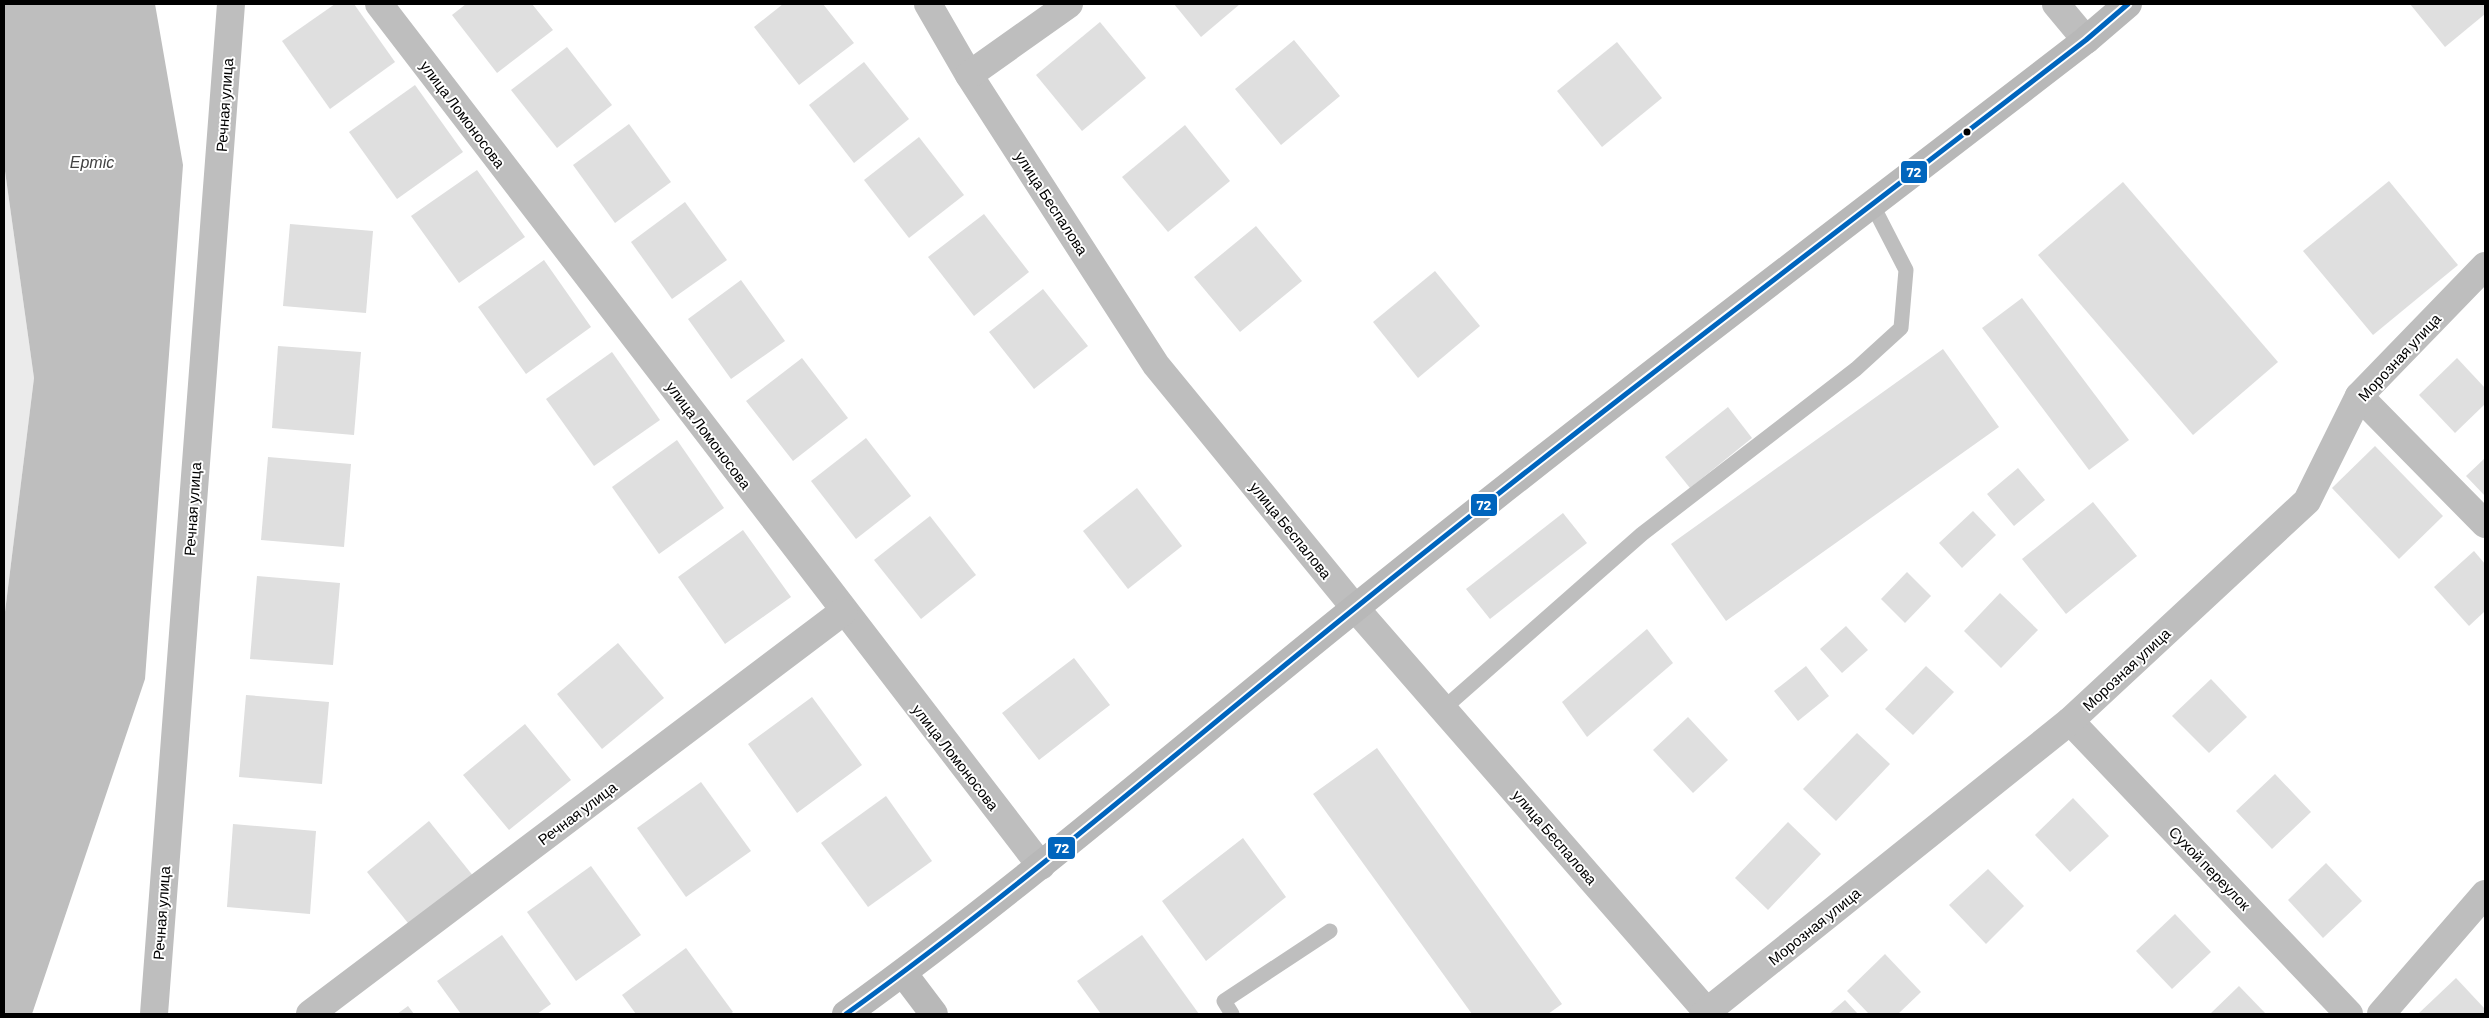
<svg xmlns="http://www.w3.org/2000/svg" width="2489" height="1018" font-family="Barlow,sans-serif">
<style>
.green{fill:#ebebeb}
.water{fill:#bebebe}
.building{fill:#dfdfdf}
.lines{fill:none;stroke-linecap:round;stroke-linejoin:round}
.lane{stroke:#bebebe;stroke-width:15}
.street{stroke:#bebebe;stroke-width:28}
.secondary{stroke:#b8b8b8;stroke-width:28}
.bus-1-casing{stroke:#fff;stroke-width:9}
.bus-1{stroke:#0065bd;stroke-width:5}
.bus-dot{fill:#000;stroke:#fff;stroke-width:2}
.labels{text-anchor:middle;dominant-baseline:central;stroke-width:4;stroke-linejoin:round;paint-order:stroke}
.street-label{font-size:15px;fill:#000;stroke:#fff}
.water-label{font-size:16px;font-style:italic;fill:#434343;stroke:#fff}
.line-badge{stroke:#fff;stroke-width:2}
.badge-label{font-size:14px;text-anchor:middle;font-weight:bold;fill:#fff}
</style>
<rect width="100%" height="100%" fill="#fff"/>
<path class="green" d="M 4,164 L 34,378 L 4,620 Z"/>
<path class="water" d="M 4,4 L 155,4 L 183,165 L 145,679 L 32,1014 L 4,1014 L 4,620 L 34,378 L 4,164 Z"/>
<g class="building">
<path d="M 335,4 L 354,4 L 395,62 L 330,109 L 282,41 Z"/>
<path d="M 466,4 L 532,4 L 553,30 L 497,73 L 452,15 Z"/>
<path d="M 783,4 L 823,4 L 854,43 L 799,85 L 754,27 Z"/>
<path d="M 1174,4 L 1240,4 L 1201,37 Z"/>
<path d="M 2410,4 L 2485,4 L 2485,14 L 2445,47 Z"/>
<path d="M 1100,22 L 1146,78 L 1082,131 L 1036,75 Z"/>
<path d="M 1294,40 L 1340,96 L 1281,145 L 1235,89 Z"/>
<path d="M 1617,42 L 1662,98 L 1602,147 L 1557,91 Z"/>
<path d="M 567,47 L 612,105 L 557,148 L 511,90 Z"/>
<path d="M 864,62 L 909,119 L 854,163 L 809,105 Z"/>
<path d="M 415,85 L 463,152 L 397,199 L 349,132 Z"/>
<path d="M 629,124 L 671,182 L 615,223 L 573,165 Z"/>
<path d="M 1185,125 L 1230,181 L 1168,232 L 1122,177 Z"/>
<path d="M 919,137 L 964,195 L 909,238 L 864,180 Z"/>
<path d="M 477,170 L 525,237 L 459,283 L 411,216 Z"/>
<path d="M 2389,181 L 2458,265 L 2373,335 L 2303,251 Z"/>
<path d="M 2123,182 L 2278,362 L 2193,435 L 2038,255 Z"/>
<path d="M 685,202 L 727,260 L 672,299 L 631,242 Z"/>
<path d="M 984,214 L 1029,272 L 974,316 L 928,257 Z"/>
<path d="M 290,224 L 373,231 L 366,313 L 283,306 Z"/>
<path d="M 1256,226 L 1302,281 L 1240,332 L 1194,277 Z"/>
<path d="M 544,260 L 591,327 L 526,374 L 478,307 Z"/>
<path d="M 1435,271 L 1480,326 L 1418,378 L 1373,322 Z"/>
<path d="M 741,280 L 785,341 L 731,379 L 688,319 Z"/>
<path d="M 1043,289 L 1088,346 L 1034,389 L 989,332 Z"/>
<path d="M 2022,298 L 2129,440 L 2089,470 L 1982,328 Z"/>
<path d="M 278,346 L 361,352 L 354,435 L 272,428 Z"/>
<path d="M 1943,349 L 1999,427 L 1726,621 L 1671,544 Z"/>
<path d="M 612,352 L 660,420 L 594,466 L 546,399 Z"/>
<path d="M 802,358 L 848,418 L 793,461 L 746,401 Z"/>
<path d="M 2457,358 L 2485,388 L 2485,404 L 2455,433 L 2419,395 Z"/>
<path d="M 1728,407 L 1752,438 L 1690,488 L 1665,457 Z"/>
<path d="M 866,438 L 911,496 L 856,539 L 811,481 Z"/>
<path d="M 677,440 L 724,508 L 659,554 L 612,487 Z"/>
<path d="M 2375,446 L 2443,516 L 2399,559 L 2332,488 Z"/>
<path d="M 268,457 L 351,464 L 344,547 L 261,540 Z"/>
<path d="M 2485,458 L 2485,496 L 2466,476 Z"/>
<path d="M 2018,468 L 2045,500 L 2014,526 L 1987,494 Z"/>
<path d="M 1137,488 L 1182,546 L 1128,589 L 1083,531 Z"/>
<path d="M 2093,502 L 2137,556 L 2066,614 L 2022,559 Z"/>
<path d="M 1973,511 L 1996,535 L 1962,568 L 1939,543 Z"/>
<path d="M 1563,513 L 1587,543 L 1490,619 L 1466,589 Z"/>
<path d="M 930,516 L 976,575 L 921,619 L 874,560 Z"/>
<path d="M 743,530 L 791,597 L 725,644 L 678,577 Z"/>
<path d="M 2474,551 L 2485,564 L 2485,611 L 2469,626 L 2434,587 Z"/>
<path d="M 1907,572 L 1931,596 L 1905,623 L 1881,599 Z"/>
<path d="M 257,576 L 340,583 L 333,665 L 250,659 Z"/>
<path d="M 2000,593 L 2038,630 L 2001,668 L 1964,631 Z"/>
<path d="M 1846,626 L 1868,650 L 1842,673 L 1820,649 Z"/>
<path d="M 1647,629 L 1673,663 L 1587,737 L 1562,702 Z"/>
<path d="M 618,643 L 664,698 L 602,749 L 557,694 Z"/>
<path d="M 1074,658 L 1110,705 L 1039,760 L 1002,713 Z"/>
<path d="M 1806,666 L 1829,696 L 1798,721 L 1774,691 Z"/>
<path d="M 1926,666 L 1954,692 L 1913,735 L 1885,709 Z"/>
<path d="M 2211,679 L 2247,717 L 2209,753 L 2172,716 Z"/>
<path d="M 246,695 L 329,702 L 322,784 L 239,777 Z"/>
<path d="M 812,697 L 862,765 L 797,813 L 748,744 Z"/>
<path d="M 1688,717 L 1728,760 L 1693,793 L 1653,750 Z"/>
<path d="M 525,724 L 571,780 L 509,830 L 463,775 Z"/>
<path d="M 1857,733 L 1890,764 L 1836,821 L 1803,789 Z"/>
<path d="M 1377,748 L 1562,1004 L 1548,1014 L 1472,1014 L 1313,794 Z"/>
<path d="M 2275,774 L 2311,812 L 2272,849 L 2236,811 Z"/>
<path d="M 701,782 L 751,851 L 686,897 L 637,828 Z"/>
<path d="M 886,796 L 932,861 L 868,907 L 821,843 Z"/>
<path d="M 2073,798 L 2109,836 L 2070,872 L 2035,835 Z"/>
<path d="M 429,821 L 474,877 L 412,928 L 367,872 Z"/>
<path d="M 1788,822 L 1821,854 L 1768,910 L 1735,878 Z"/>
<path d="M 233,824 L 316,831 L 310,914 L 227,907 Z"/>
<path d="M 1243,838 L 1286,897 L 1206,961 L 1162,901 Z"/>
<path d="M 2326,863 L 2362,901 L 2323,938 L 2288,900 Z"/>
<path d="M 591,866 L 641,935 L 576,981 L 527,912 Z"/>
<path d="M 1988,869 L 2024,906 L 1986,944 L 1949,905 Z"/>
<path d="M 2175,914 L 2211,952 L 2172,989 L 2136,951 Z"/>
<path d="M 502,935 L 551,1004 L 537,1014 L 461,1014 L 437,981 Z"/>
<path d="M 1142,935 L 1199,1014 L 1101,1014 L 1077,981 Z"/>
<path d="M 686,948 L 733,1012 L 730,1014 L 636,1014 L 622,995 Z"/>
<path d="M 1885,954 L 1921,992 L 1898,1014 L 1869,1014 L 1847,991 Z"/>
<path d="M 2456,978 L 2485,1009 L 2485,1014 L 2418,1014 Z"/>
<path d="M 2239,986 L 2266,1014 L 2210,1014 Z"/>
<path d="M 1845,1000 L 1858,1014 L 1829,1014 Z"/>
<path d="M 408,1006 L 414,1014 L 397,1014 Z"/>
</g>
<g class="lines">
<g class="lane">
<path d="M 1443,709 L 1642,534 L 1856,369 L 1901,328 L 1906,270 L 1872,204"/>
<path d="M 1232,1014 L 1224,1001 L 1330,931"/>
</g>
<g class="street">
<path d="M 379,4 L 1041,866"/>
<path d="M 928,4 L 969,75 L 1156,365 L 1355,608 L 1709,1014"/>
<path d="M 2056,4 L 2086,40"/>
<path d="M 969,75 L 1069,4"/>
<path d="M 2359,396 L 2485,524"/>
<path d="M 2070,721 L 2349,1014"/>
<path d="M 154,1014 L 231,4"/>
<path d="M 310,1014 L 844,611"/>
<path d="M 1704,1014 L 2070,721 L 2307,501 L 2359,396 L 2485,266"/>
<path d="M 2381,1014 L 2485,894"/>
</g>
<g class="secondary">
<path d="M 903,973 L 934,1014"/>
<path d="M 846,1014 C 1022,887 1185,745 1354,609 C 1594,415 1841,229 2086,40 L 2128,4"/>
</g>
<g class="bus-1-casing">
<path id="bus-1" d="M 846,1014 C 1022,887 1185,745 1354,609 C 1594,415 1841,229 2086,40 L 2128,4"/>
</g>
<use href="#bus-1" class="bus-1"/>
</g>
<circle class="bus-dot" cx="1967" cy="132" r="4.5"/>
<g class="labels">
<g class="street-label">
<text transform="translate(224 105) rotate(-86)">Речная улица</text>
<text transform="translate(463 114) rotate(53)">улица Ломоносова</text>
<text transform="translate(1052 203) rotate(57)">улица Беспалова</text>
<text transform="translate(2399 357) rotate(-47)">Морозная улица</text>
<text transform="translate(709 435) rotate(53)">улица Ломоносова</text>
<text transform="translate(192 509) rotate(-86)">Речная улица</text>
<text transform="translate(1291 530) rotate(51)">улица Беспалова</text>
<text transform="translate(2126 669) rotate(-43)">Морозная улица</text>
<text transform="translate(956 757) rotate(52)">улица Ломоносова</text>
<text transform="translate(577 813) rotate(-37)">Речная улица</text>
<text transform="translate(1555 837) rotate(49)">улица Беспалова</text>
<text transform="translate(2210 868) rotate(46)">Сухой переулок</text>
<text transform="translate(161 913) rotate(-86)">Речная улица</text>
<text transform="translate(1814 926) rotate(-39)">Морозная улица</text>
</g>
<g class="water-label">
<text x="92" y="161">Ертіс</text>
</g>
</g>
<g class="line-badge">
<rect x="1900" y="160" width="28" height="24" rx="5" fill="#0065bd"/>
<rect x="1470" y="493" width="28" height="24" rx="5" fill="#0065bd"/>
<rect x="1047" y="836" width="29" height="24" rx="5" fill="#0065bd"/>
</g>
<g class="badge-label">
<text x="1914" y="177">72</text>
<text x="1484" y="510">72</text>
<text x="1062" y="853">72</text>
</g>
<rect width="2489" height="1018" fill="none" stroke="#000000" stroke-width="10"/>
</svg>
